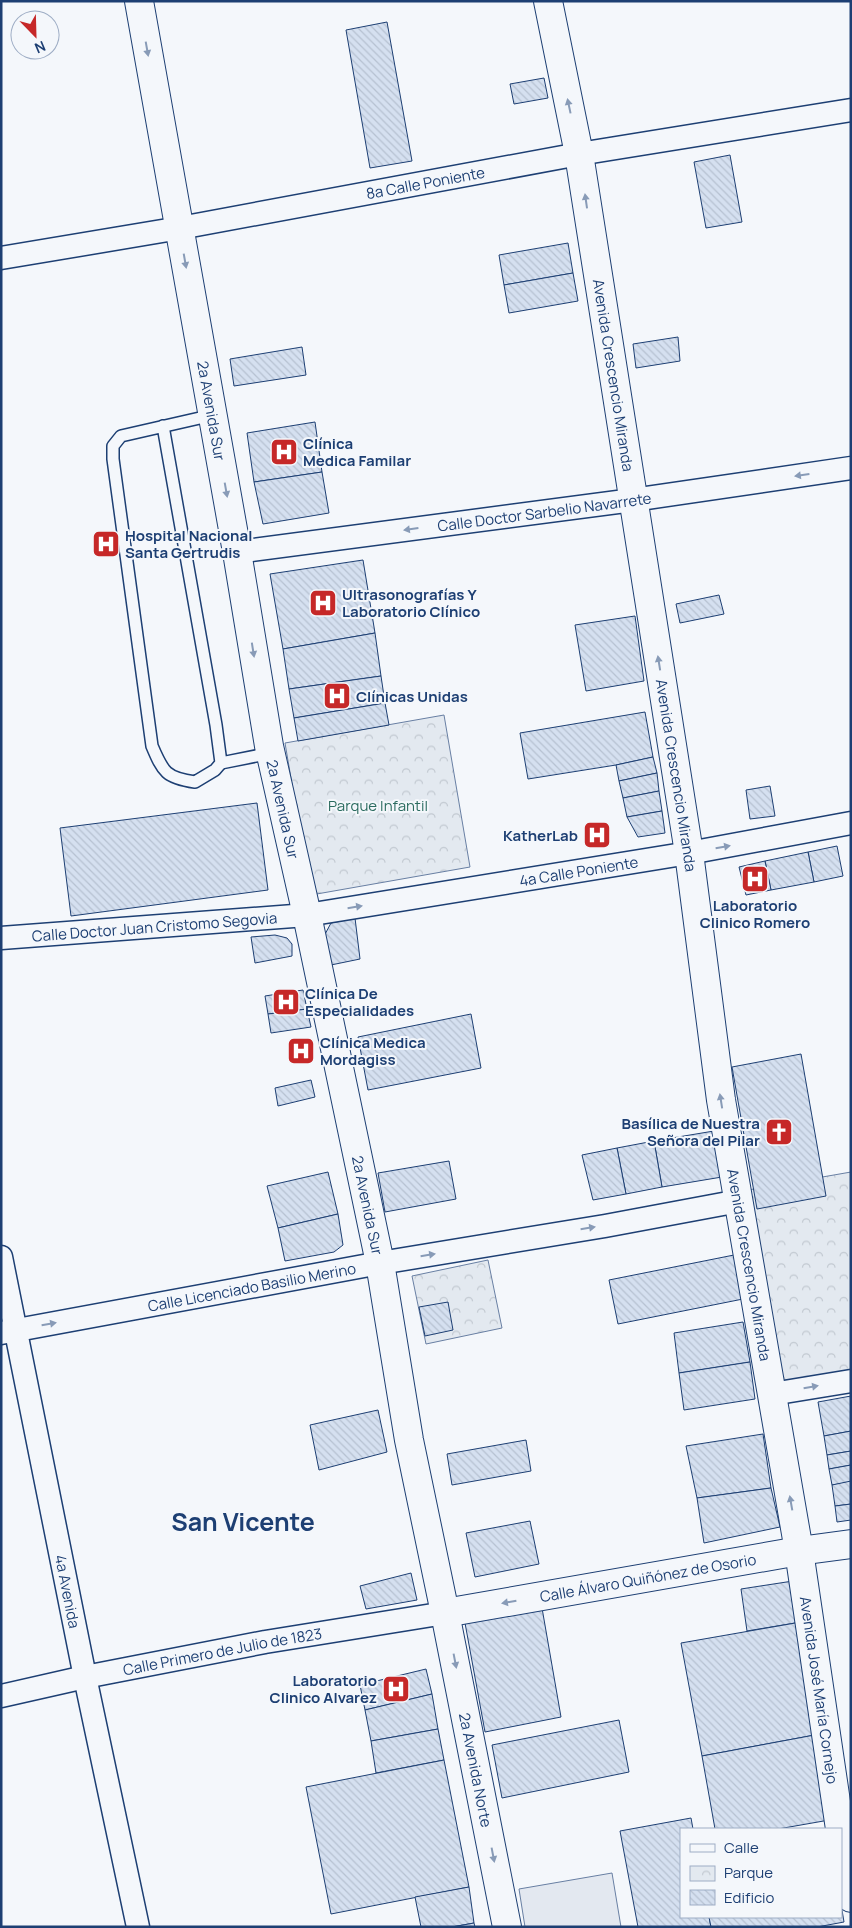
<svg xmlns="http://www.w3.org/2000/svg" width="852" height="1928" font-family="Manrope,sans-serif">
<style>
.park{fill:url(#park-crowns);stroke:#687fa3}
.parking{fill:#e3e8f0;stroke:#687fa3}
.building{fill:url(#building-back-hatch);stroke:#1d3f73}
.lines{fill:none;stroke-linecap:round;stroke-linejoin:round}
.lane-casing{stroke:#1d3f73;stroke-width:14}
.street-casing{stroke:#1d3f73;stroke-width:25}
.secondary-casing{stroke:#1d3f73;stroke-width:30}
.lane{stroke:#f4f7fb;stroke-width:11}
.street{stroke:#f4f7fb;stroke-width:22}
.secondary{stroke:#f4f7fb;stroke-width:28}
.oneway{fill:#889bb7}
.labels{text-anchor:middle;dominant-baseline:central;stroke-width:4;stroke-linejoin:round;paint-order:stroke}
.street-label{font-size:15px;fill:#1d3f73;stroke:#f4f7fb}
.poi-label{font-size:15px;font-weight:bold;fill:#1d3f73;stroke:#f4f7fb;text-anchor:start}
.park-label{font-size:15px;fill:#2c6c60;stroke:#f4f7fb}
.town-label{font-size:25px;font-weight:bold;fill:#1d3f73;stroke:#f4f7fb}
</style>
<defs>
<pattern id="park-crowns" width="20" height="18" patternUnits="userSpaceOnUse" patternTransform="scale(1.25)"><rect width="20" height="18" fill="#e3e9f0"/><path d="M2 6a3 3 0 1 1 6 0M12 15a3 3 0 1 1 6 0" fill="none" stroke="#c2c9d1"/></pattern>
<pattern id="building-back-hatch" width="6" height="6" patternUnits="userSpaceOnUse" patternTransform="scale(1.25)"><rect width="6" height="6" fill="#d5e0f0"/><path d="M-1 5l2 2M0 0l6 6M5-1l2 2" fill="none" stroke="#b6c1d1"/></pattern>
</defs>
<rect width="100%" height="100%" fill="#f4f7fb"/>
<g class="park">
<path d="M 444,715 L 470,867 L 311,895 L 285,743 Z"/>
<path d="M 851,1172 L 851,1372 L 782,1384 L 748,1190 Z"/>
<path d="M 488,1260 L 502,1328 L 426,1344 L 412,1276 Z"/>
</g>
<path class="parking" d="M 612,1873 L 621,1927 L 525,1927 L 519,1889 Z"/>
<g class="building">
<path d="M 387,22 L 412,161 L 370,168 L 346,30 Z"/>
<path d="M 544,78 L 548,98 L 514,104 L 510,84 Z"/>
<path d="M 730,155 L 742,222 L 706,228 L 694,162 Z"/>
<path d="M 568,243 L 573,273 L 504,285 L 499,255 Z"/>
<path d="M 573,273 L 578,301 L 509,313 L 504,285 Z"/>
<path d="M 678,337 L 680,361 L 636,368 L 633,344 Z"/>
<path d="M 302,347 L 306,375 L 234,386 L 230,359 Z"/>
<path d="M 315,422 L 322,472 L 254,482 L 247,433 Z"/>
<path d="M 322,472 L 329,513 L 263,524 L 254,482 Z"/>
<path d="M 363,560 L 375,633 L 283,649 L 270,574 Z"/>
<path d="M 719,595 L 724,614 L 680,623 L 676,604 Z"/>
<path d="M 635,616 L 644,681 L 586,691 L 575,625 Z"/>
<path d="M 375,633 L 381,676 L 289,689 L 283,649 Z"/>
<path d="M 381,676 L 385,703 L 294,718 L 289,689 Z"/>
<path d="M 385,703 L 389,725 L 298,741 L 294,718 Z"/>
<path d="M 645,712 L 653,757 L 616,765 L 528,779 L 520,733 Z"/>
<path d="M 653,757 L 657,773 L 619,781 L 616,765 Z"/>
<path d="M 657,773 L 659,791 L 623,798 L 619,781 Z"/>
<path d="M 770,786 L 775,816 L 750,819 L 746,790 Z"/>
<path d="M 659,791 L 662,811 L 627,817 L 623,798 Z"/>
<path d="M 257,803 L 268,890 L 71,916 L 60,828 Z"/>
<path d="M 662,811 L 665,833 L 638,837 L 627,817 Z"/>
<path d="M 837,846 L 843,876 L 814,882 L 808,852 Z"/>
<path d="M 808,852 L 814,882 L 771,890 L 765,861 Z"/>
<path d="M 765,861 L 771,890 L 746,895 L 739,867 Z"/>
<path d="M 355,918 L 360,959 L 326,966 L 323,938 L 331,923 Z"/>
<path d="M 275,935 L 287,938 L 292,944 L 292,956 L 255,963 L 251,937 Z"/>
<path d="M 303,990 L 307,1009 L 268,1014 L 265,996 Z"/>
<path d="M 307,1009 L 311,1027 L 271,1033 L 268,1014 Z"/>
<path d="M 471,1014 L 481,1068 L 368,1090 L 358,1037 Z"/>
<path d="M 801,1054 L 826,1196 L 757,1209 L 732,1067 Z"/>
<path d="M 311,1080 L 315,1097 L 278,1106 L 275,1088 Z"/>
<path d="M 714,1131 L 722,1177 L 662,1187 L 654,1141 Z"/>
<path d="M 654,1141 L 662,1187 L 626,1194 L 617,1148 Z"/>
<path d="M 617,1148 L 626,1194 L 593,1200 L 582,1155 Z"/>
<path d="M 449,1161 L 456,1199 L 385,1212 L 378,1173 Z"/>
<path d="M 328,1172 L 338,1214 L 278,1228 L 267,1186 Z"/>
<path d="M 338,1214 L 343,1245 L 334,1252 L 285,1261 L 278,1228 Z"/>
<path d="M 734,1255 L 743,1299 L 618,1324 L 609,1280 Z"/>
<path d="M 448,1302 L 453,1330 L 425,1336 L 419,1307 Z"/>
<path d="M 743,1322 L 750,1362 L 679,1373 L 674,1333 Z"/>
<path d="M 750,1362 L 755,1399 L 684,1410 L 679,1373 Z"/>
<path d="M 851,1396 L 851,1431 L 824,1436 L 818,1402 Z"/>
<path d="M 378,1410 L 387,1452 L 319,1470 L 310,1425 Z"/>
<path d="M 851,1431 L 851,1451 L 827,1455 L 824,1436 Z"/>
<path d="M 763,1434 L 771,1488 L 697,1498 L 686,1446 Z"/>
<path d="M 526,1440 L 531,1471 L 452,1485 L 447,1454 Z"/>
<path d="M 851,1451 L 851,1465 L 829,1469 L 827,1455 Z"/>
<path d="M 851,1465 L 851,1482 L 832,1485 L 829,1469 Z"/>
<path d="M 851,1481 L 851,1504 L 835,1506 L 832,1485 Z"/>
<path d="M 771,1488 L 780,1527 L 704,1543 L 697,1498 Z"/>
<path d="M 851,1504 L 851,1520 L 837,1522 L 835,1506 Z"/>
<path d="M 530,1521 L 539,1564 L 475,1577 L 466,1533 Z"/>
<path d="M 411,1573 L 417,1600 L 366,1609 L 360,1586 Z"/>
<path d="M 793,1581 L 801,1622 L 747,1631 L 741,1589 Z"/>
<path d="M 542,1608 L 561,1717 L 485,1732 L 465,1623 Z"/>
<path d="M 801,1622 L 820,1734 L 702,1756 L 681,1643 Z"/>
<path d="M 426,1669 L 432,1694 L 365,1710 L 360,1685 Z"/>
<path d="M 432,1694 L 438,1729 L 371,1741 L 365,1710 Z"/>
<path d="M 619,1720 L 629,1772 L 502,1798 L 492,1745 Z"/>
<path d="M 438,1729 L 444,1760 L 376,1773 L 371,1741 Z"/>
<path d="M 820,1734 L 835,1819 L 778,1829 L 715,1829 L 702,1756 Z"/>
<path d="M 444,1760 L 469,1887 L 331,1914 L 306,1787 Z"/>
<path d="M 691,1818 L 693,1829 L 681,1829 L 681,1917 L 709,1917 L 711,1927 L 638,1927 L 620,1831 Z"/>
<path d="M 469,1887 L 474,1923 L 452,1927 L 421,1927 L 415,1897 Z"/>
<path d="M 841,1904 L 844,1922 L 817,1927 L 711,1927 L 709,1917 L 841,1917 Z"/>
<path d="M 474,1923 L 475,1927 L 452,1927 Z"/>
</g>
<g class="lines">
<g class="lane-casing">
<g id="lane">
<path d="M 163,426 L 216,725 L 221,763 L 215,770 L 195,782 C 166,778 163,772 152,746 L 113,459 L 113,446 L 121,436 L 213,415"/>
<path d="M 221,763 L 271,753"/>
</g>
</g>
<g class="street-casing">
<g id="street">
<path id="s1" d="M 1,258 L 180,228 L 579,154 L 851,110"/>
<path id="s2" d="M 237,552 L 633,500 L 851,468"/>
<path id="s3" d="M 1,938 L 307,915 L 689,853 L 851,823"/>
<path id="s4" d="M 1,1257 L 85,1677 L 138,1927"/>
<path id="s5" d="M 1,1333 L 380,1263 L 605,1226 L 739,1201"/>
<path d="M 772,1394 L 851,1381"/>
<path id="s6" d="M 1,1696 L 85,1677 L 265,1642 L 445,1613"/>
</g>
</g>
<g class="secondary-casing">
<g id="secondary">
<path id="s7" d="M 139,1 L 237,552 L 269,746 L 307,915 L 380,1263 L 409,1440 L 445,1613 L 507,1927"/>
<path id="s8" d="M 548,1 L 579,154 L 689,853 L 721,1100 L 799,1551 L 840,1829"/>
<path id="s9" d="M 445,1613 L 799,1551 L 851,1544"/>
<path d="M 841,1831 L 851,1898"/>
</g>
</g>
<use href="#lane" class="lane"/>
<use href="#street" class="street"/>
<use href="#secondary" class="secondary"/>
</g>
<defs><path id="oneway-solid" d="M-6-.8H1V-3.2L6.5 0L1 3.2V.8H-6Z" transform="scale(1.25)"/></defs>
<g class="oneway">
<use href="#oneway-solid" transform="translate(147 49) rotate(80)"/>
<use href="#oneway-solid" transform="translate(569 106) rotate(-102)"/>
<use href="#oneway-solid" transform="translate(586 201) rotate(-98)"/>
<use href="#oneway-solid" transform="translate(185 261) rotate(80)"/>
<use href="#oneway-solid" transform="translate(802 475) rotate(172)"/>
<use href="#oneway-solid" transform="translate(226 490) rotate(80)"/>
<use href="#oneway-solid" transform="translate(411 529) rotate(172)"/>
<use href="#oneway-solid" transform="translate(253 650) rotate(81)"/>
<use href="#oneway-solid" transform="translate(659 663) rotate(-99)"/>
<use href="#oneway-solid" transform="translate(723 847) rotate(-10)"/>
<use href="#oneway-solid" transform="translate(355 907) rotate(-9)"/>
<use href="#oneway-solid" transform="translate(721 1101) rotate(-99)"/>
<use href="#oneway-solid" transform="translate(588 1228) rotate(-9)"/>
<use href="#oneway-solid" transform="translate(428 1255) rotate(-9)"/>
<use href="#oneway-solid" transform="translate(49 1324) rotate(-10)"/>
<use href="#oneway-solid" transform="translate(811 1387) rotate(-10)"/>
<use href="#oneway-solid" transform="translate(791 1503) rotate(-100)"/>
<use href="#oneway-solid" transform="translate(509 1602) rotate(170)"/>
<use href="#oneway-solid" transform="translate(455 1661) rotate(79)"/>
<use href="#oneway-solid" transform="translate(493 1855) rotate(79)"/>
</g>
<defs>
<g id="hospital-square" transform="scale(1.4375)"><rect x="-9" y="-9" width="18" height="18" rx="4" fill="#c62828" stroke="#f4f7fb"/><path d="M-5-5h3v3.5h4V-5h3V5h-3V1.5h-4V5h-3Z" fill="#fff"/></g>
<g id="church-square" transform="scale(1.4375)"><rect x="-9" y="-9" width="18" height="18" rx="4" fill="#c62828" stroke="#f4f7fb"/><path d="M-1.2-6h2.4v3.5h3.3v2.4h-3.3V6h-2.4V-.1h-3.3v-2.4h3.3Z" fill="#fff"/></g>
</defs>
<g fill-rule="evenodd">
<use href="#hospital-square" x="284" y="452"/>
<use href="#hospital-square" x="106" y="544"/>
<use href="#hospital-square" x="323" y="603"/>
<use href="#hospital-square" x="337" y="696"/>
<use href="#hospital-square" x="597" y="835"/>
<use href="#hospital-square" x="755" y="879"/>
<use href="#hospital-square" x="286" y="1002"/>
<use href="#hospital-square" x="301" y="1051"/>
<use href="#church-square" x="779" y="1132"/>
<use href="#hospital-square" x="396" y="1689"/>
</g>
<g class="labels">
<g class="street-label">
<text stroke="none"><textPath href="#s1" startOffset="431">8a Calle Poniente</textPath></text>
<text stroke="none"><textPath href="#s8" startOffset="380">Avenida Crescencio Miranda</textPath></text>
<text stroke="none"><textPath href="#s7" startOffset="416">2a Avenida Sur</textPath></text>
<text stroke="none"><textPath href="#s2" startOffset="310">Calle Doctor Sarbelio Navarrete</textPath></text>
<text stroke="none"><textPath href="#s8" startOffset="785">Avenida Crescencio Miranda</textPath></text>
<text stroke="none"><textPath href="#s7" startOffset="821">2a Avenida Sur</textPath></text>
<text stroke="none"><textPath href="#s3" startOffset="582">4a Calle Poniente</textPath></text>
<text stroke="none"><textPath href="#s3" startOffset="154">Calle Doctor Juan Cristomo Segovia</textPath></text>
<text stroke="none"><textPath href="#s7" startOffset="1226">2a Avenida Sur</textPath></text>
<text stroke="none"><textPath href="#s8" startOffset="1280">Avenida Crescencio Miranda</textPath></text>
<text stroke="none"><textPath href="#s5" startOffset="255">Calle Licenciado Basilio Merino</textPath></text>
<text stroke="none"><textPath href="#s9" startOffset="206">Calle Álvaro Quiñónez de Osorio</textPath></text>
<text stroke="none"><textPath href="#s4" startOffset="341">4a Avenida</textPath></text>
<text stroke="none"><textPath href="#s6" startOffset="226">Calle Primero de Julio de 1823</textPath></text>
<text stroke="none"><textPath href="#s8" startOffset="1711">Avenida José María Cornejo</textPath></text>
<text stroke="none"><textPath href="#s7" startOffset="1801">2a Avenida Norte</textPath></text>
</g>
<g class="poi-label">
<text x="303" y="443">Clínica<tspan x="303" dy="17">Medica Familar</tspan></text>
<text x="125" y="535">Hospital Nacional<tspan x="125" dy="17">Santa Gertrudis</tspan></text>
<text x="342" y="594">Ultrasonografías Y<tspan x="342" dy="17">Laboratorio Clínico</tspan></text>
<text x="356" y="696">Clínicas Unidas</text>
<text x="578" y="835" text-anchor="end">KatherLab</text>
<text x="755" y="905" text-anchor="middle">Laboratorio<tspan x="755" dy="17">Clinico Romero</tspan></text>
<text x="305" y="993">Clínica De<tspan x="305" dy="17">Especialidades</tspan></text>
<text x="320" y="1042">Clínica Medica<tspan x="320" dy="17">Mordagiss</tspan></text>
<text x="760" y="1123" text-anchor="end">Basílica de Nuestra<tspan x="760" dy="17">Señora del Pilar</tspan></text>
<text x="377" y="1680" text-anchor="end">Laboratorio<tspan x="377" dy="17">Clinico Alvarez</tspan></text>
</g>
<g class="park-label">
<text x="378" y="805">Parque Infantil</text>
</g>
<g class="town-label">
<text x="243" y="1521">San Vicente</text>
</g>
</g>
<rect width="852" height="1928" fill="none" stroke="#1d3f73" stroke-width="5"/>
<rect x="680" y="1828" width="162" height="90" fill="#f4f7fb" stroke="#9eadc5"/>
<rect x="690" y="1844" width="25" height="8" fill="#f4f7fb" stroke="#9eadc5"/>
<text x="724" y="1853" font-size="15" fill="#1d3f73">Calle</text>
<rect x="690" y="1866" width="25" height="15" fill="url(#park-crowns)" stroke="#9eadc5"/>
<text x="724" y="1878" font-size="15" fill="#1d3f73">Parque</text>
<rect x="690" y="1890" width="25" height="15" fill="url(#building-back-hatch)" stroke="#9eadc5"/>
<text x="724" y="1903" font-size="15" fill="#1d3f73">Edificio</text>
<g transform="translate(35 35) rotate(157)"><circle r="24" fill="#f4f7fb" stroke="#9eadc5"/>
<path d="M0-4L9 19L0 12L-9 19Z" fill="#c62828"/>
<text y="-8" font-size="14" font-weight="bold" text-anchor="middle" fill="#1d3f73">N</text>
</g>
</svg>
